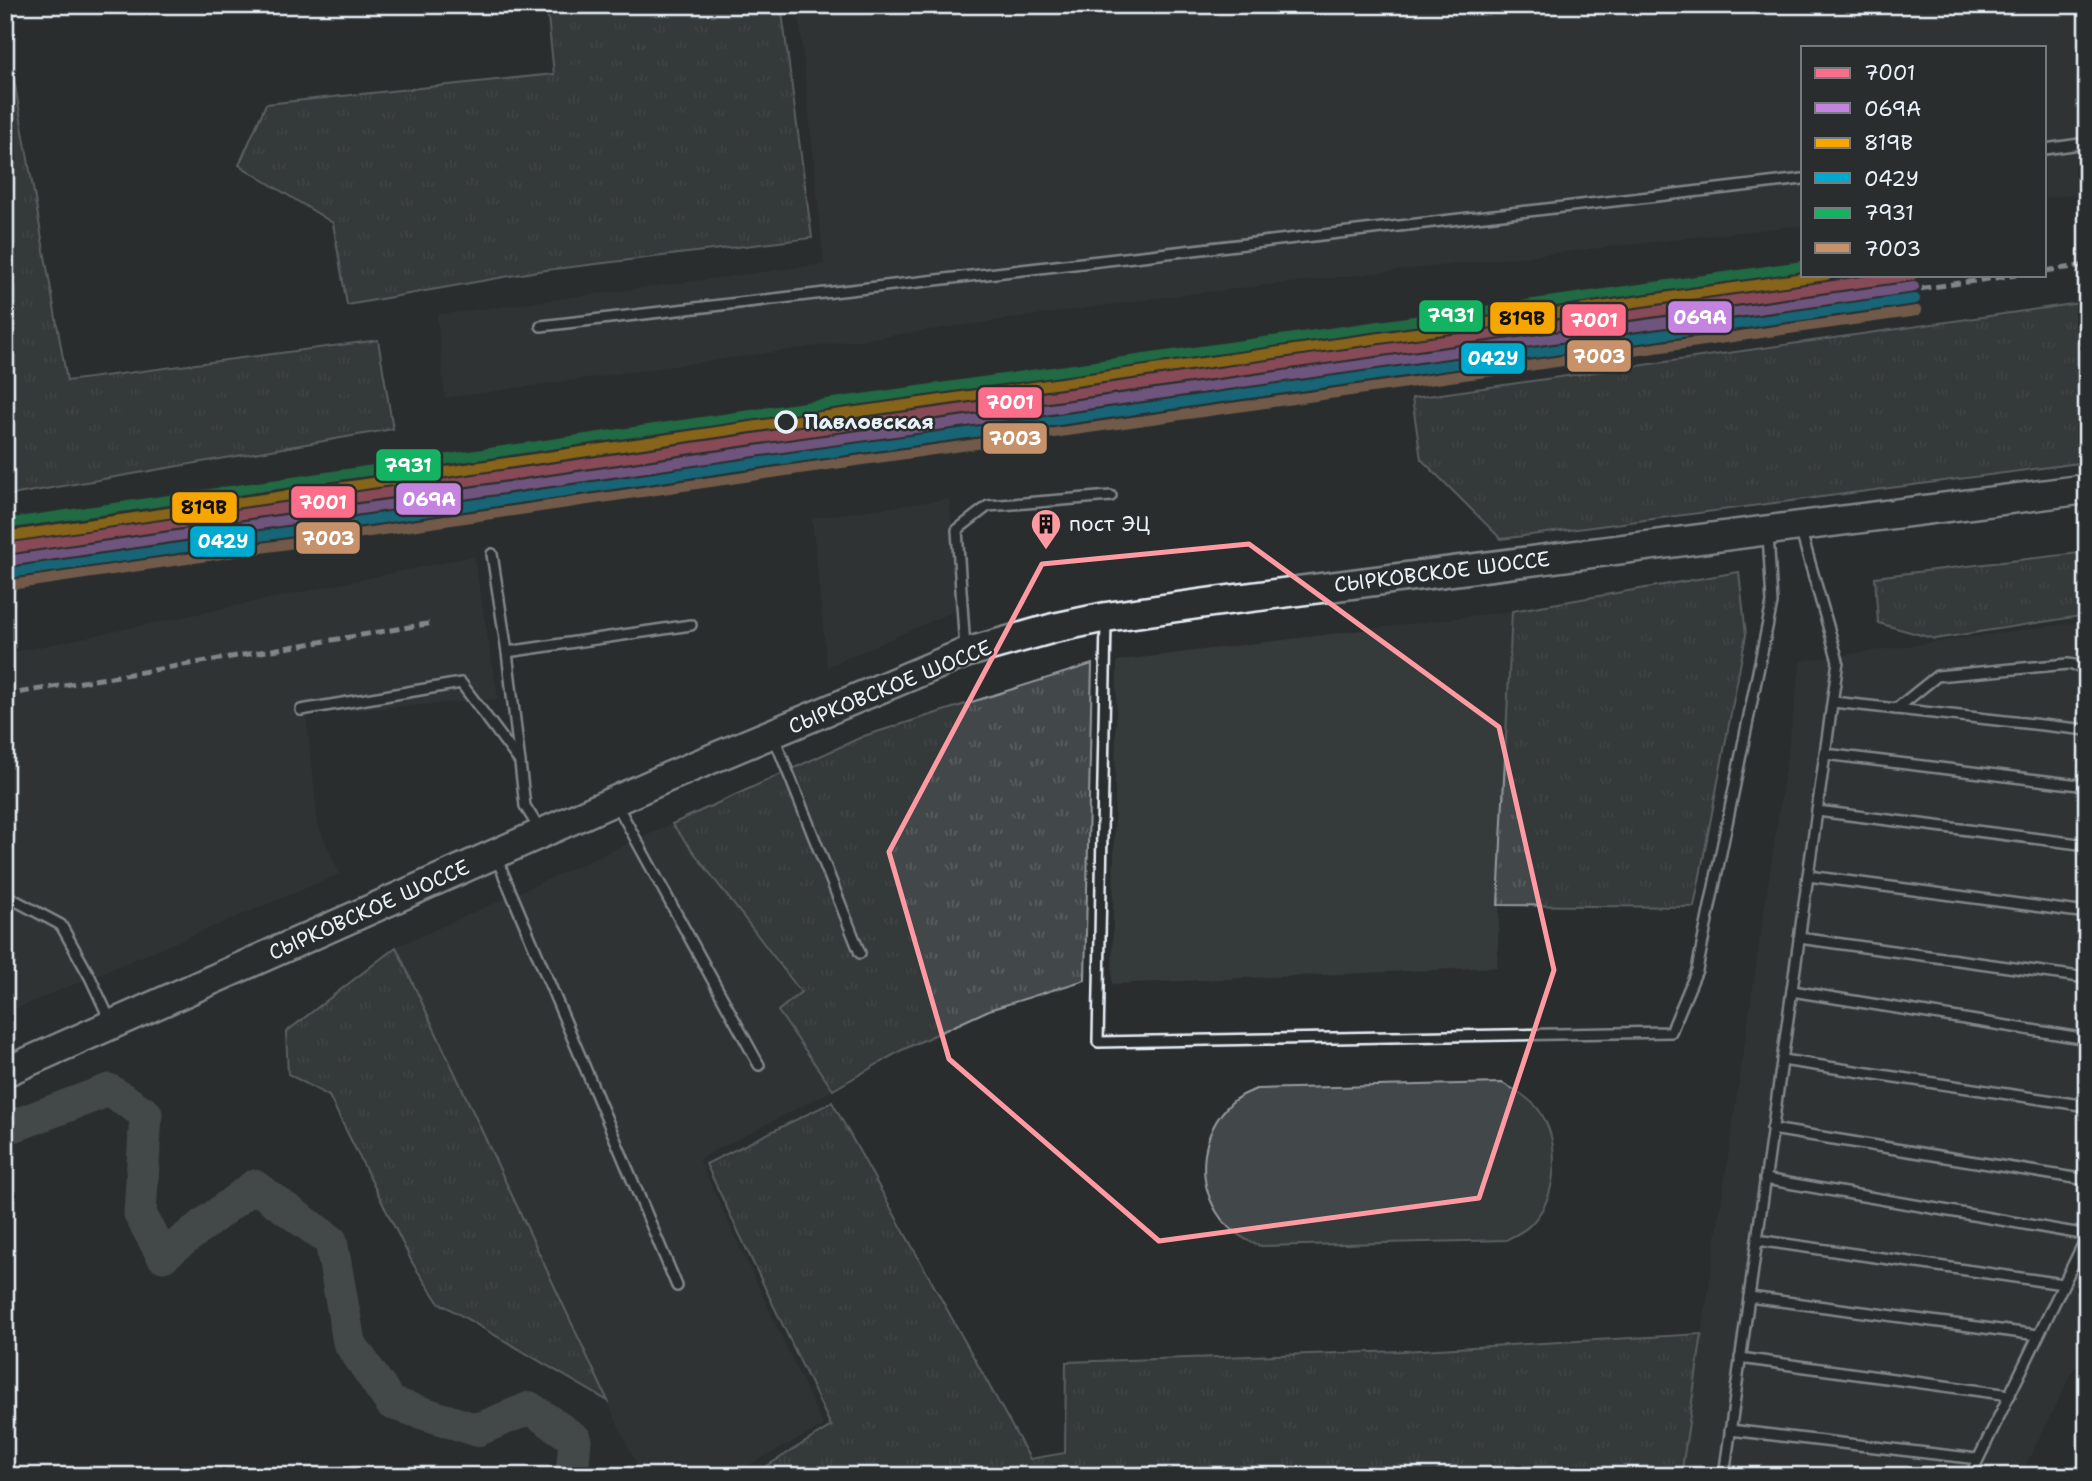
<svg xmlns="http://www.w3.org/2000/svg" width="2092" height="1481" font-family="'Shantell Sans',sans-serif">
<style>
.built{fill:#363a3b}
.grass{fill:url(#grass-tufts);stroke:#959ca0;stroke-width:2}
.garden{fill:#424648;stroke:#959ca0;stroke-width:2}
.lines{fill:none;stroke-linecap:round;stroke-linejoin:round}
.river{stroke:#63686b;stroke-width:33}
.lane-casing{stroke:#e8f1f8;stroke-width:14}
.primary-casing{stroke:#e8f1f8;stroke-width:33}
.lane{stroke:#2a2d2e;stroke-width:9}
.primary{stroke:#2a2d2e;stroke-width:28}
.rail{stroke:#e8f1f8;stroke-width:5;stroke-dasharray:10 5;stroke-linecap:butt}
.rail-1-casing{stroke:#2a2d2e;stroke-width:16}
.rail-2-casing{stroke:#2a2d2e;stroke-width:16}
.rail-3-casing{stroke:#2a2d2e;stroke-width:16}
.rail-4-casing{stroke:#2a2d2e;stroke-width:16}
.rail-5-casing{stroke:#2a2d2e;stroke-width:16}
.rail-6-casing{stroke:#2a2d2e;stroke-width:16}
.rail-1{stroke:#fb6d88;stroke-width:10}
.rail-2{stroke:#c483df;stroke-width:10}
.rail-3{stroke:#f7a600;stroke-width:10}
.rail-4{stroke:#00a9ce;stroke-width:10}
.rail-5{stroke:#13b361;stroke-width:10}
.rail-6{stroke:#c7916a;stroke-width:10}
.marked{fill:none;stroke:#ff9aa2;stroke-width:5;stroke-linejoin:round}
.stop-dot{fill:#2a2d2e;stroke:#e8f1f8;stroke-width:3.5}
.labels{text-anchor:middle;dominant-baseline:central;stroke-width:5;stroke-linejoin:round;paint-order:stroke}
.stop-label{font-size:21px;font-weight:bold;fill:#e8f1f8;stroke:#2a2d2e;text-anchor:start}
.poi-label{font-size:21px;fill:#e8f1f8;stroke:#2a2d2e;text-anchor:start}
.street-label{font-size:21px;fill:#e8f1f8;stroke:#2a2d2e}
.line-badge{stroke:#2a2d2e;stroke-width:2.5}
.badge-label{font-size:19px;text-anchor:middle;font-weight:bold;fill:#fff}
.pale-badge-label{font-size:19px;text-anchor:middle;font-weight:bold;fill:#111}
</style>
<defs>
<pattern id="grass-tufts" width="24" height="20" patternUnits="userSpaceOnUse" patternTransform="scale(1.75)"><rect width="24" height="20" fill="#424648"/><path d="M3 7l-1-3M5 7V3M7 7l1-3M15 17l-1-3M17 17v-4M19 17l1-3" fill="none" stroke="#5d6163"/></pattern>
</defs>
<rect width="100%" height="100%" fill="#2a2d2e"/>
<filter id="ink" filterUnits="userSpaceOnUse"><feTurbulence type="fractalNoise" baseFrequency=".0143" numOctaves="2"/><feDisplacementMap in="SourceGraphic" scale="14" xChannelSelector="R" yChannelSelector="G"/><feConvolveMatrix kernelMatrix="1 2 1 2 8 2 1 2 1" color-interpolation-filters="sRGB"/></filter>
<g filter="url(#ink)">
<g class="built">
<path d="M 798,5 L 2087,5 L 2087,193 L 2045,198 L 2045,47 L 1803,47 L 1803,225 L 1180,295 L 445,398 L 437,315 L 824,264 Z"/>
<path d="M 949,499 L 961,608 L 827,667 L 812,518 Z"/>
<path d="M 474,556 L 498,699 L 306,714 L 318,825 L 340,874 L 5,1013 L 5,654 Z"/>
<path d="M 1512,611 L 1497,967 L 1112,984 L 1117,661 Z"/>
<path d="M 2087,621 L 2087,1343 L 2020,1476 L 1681,1476 L 1801,661 Z"/>
<path d="M 672,824 L 801,993 L 778,1011 L 833,1090 L 699,1159 L 823,1426 L 728,1476 L 642,1476 L 396,947 Z"/>
</g>
<g class="grass">
<path d="M 552,5 L 781,5 L 812,238 L 538,271 L 347,305 L 333,223 L 239,165 L 266,104 L 554,74 L 547,7 Z"/>
<path d="M 5,40 L 7,40 L 67,381 L 378,340 L 393,429 L 5,496 Z"/>
<path d="M 2087,302 L 2087,462 L 1501,539 L 1421,459 L 1412,398 Z"/>
<path d="M 2087,552 L 2087,615 L 1935,639 L 1878,623 L 1875,577 Z"/>
<path d="M 1739,572 L 1746,635 L 1694,907 L 1498,905 L 1512,611 Z"/>
<path d="M 1092,664 L 1085,980 L 989,1010 L 902,1050 L 833,1090 L 778,1011 L 801,992 L 672,824 L 864,736 Z"/>
<path d="M 396,947 L 608,1401 L 438,1302 L 413,1264 L 329,1096 L 288,1074 L 286,1032 Z"/>
<path d="M 832,1102 L 1030,1459 L 1065,1453 L 1066,1362 L 1403,1351 L 1702,1334 L 1681,1476 L 756,1476 L 759,1471 L 831,1426 L 706,1164 Z"/>
</g>
<path class="garden" d="M 1502,1083 C 1516,1091 1532,1099 1541,1113 C 1561,1145 1558,1199 1529,1226 C 1523,1232 1513,1236 1506,1240 L 1259,1246 C 1244,1239 1229,1231 1220,1217 C 1195,1181 1200,1132 1232,1102 C 1238,1096 1248,1093 1256,1089 Z"/>
<g class="lines">
<path class="river" d="M 5,1129 L 109,1090 L 146,1114 L 140,1214 L 163,1256 L 254,1186 L 331,1241 L 349,1342 L 391,1403 L 477,1430 L 530,1408 L 575,1439 L 572,1476"/>
<g class="lane-casing">
<g id="lane">
<path d="M 2045,149 L 2087,143"/>
<path d="M 541,326 L 1803,179"/>
<path d="M 492,554 L 507,652 L 525,806 L 540,830"/>
<path d="M 1106,622 L 1098,1042 L 1671,1032 L 1697,970 L 1772,603 L 1768,533"/>
<path d="M 965,649 L 957,530 L 988,506 L 1111,496"/>
<path d="M 507,652 L 691,625"/>
<path d="M 1833,702 L 2087,730"/>
<path d="M 1896,709 L 1937,676 L 2068,664 L 2087,667"/>
<path d="M 301,710 L 461,683 L 520,762"/>
<path d="M 774,737 L 860,953"/>
<path d="M 1825,754 L 2087,786"/>
<path d="M 617,805 L 759,1065"/>
<path d="M 1817,811 L 2087,845"/>
<path d="M 497,859 L 677,1286"/>
<path d="M 1808,876 L 2087,913"/>
<path d="M 5,895 L 61,925 L 90,977 L 111,1022"/>
<path d="M 1799,938 L 2087,978"/>
<path d="M 1792,991 L 2087,1039"/>
<path d="M 1782,1060 L 2087,1106"/>
<path d="M 1772,1129 L 2087,1180"/>
<path d="M 1765,1179 L 2087,1235"/>
<path d="M 1757,1240 L 2063,1284"/>
<path d="M 1749,1297 L 2038,1335"/>
<path d="M 1740,1358 L 2010,1395"/>
<path d="M 1730,1430 L 1978,1459"/>
<path d="M 1724,1476 L 1838,661 L 1800,528"/>
<path d="M 1970,1476 L 2087,1236"/>
</g>
</g>
<g class="primary-casing">
<path id="primary" d="M 5,1072 L 668,777 L 965,653 L 1054,628 L 1106,617 L 1213,602 L 2087,489"/>
</g>
<use href="#lane" class="lane"/>
<use href="#primary" class="primary"/>
<g class="rail">
<path d="M 2045,271 L 2087,265"/>
<path d="M 5,525 L 55,517"/>
<path d="M 5,564 L 2016,275"/>
<path d="M 5,583 L 116,564"/>
<path d="M 5,695 L 433,623"/>
</g>
<g class="rail-1-casing">
<path id="rail-1" d="M 5,549 L 787,434 L 1912,275"/>
</g>
<g class="rail-2-casing">
<path id="rail-2" d="M 7,561 L 789,446 L 1914,287"/>
</g>
<g class="rail-3-casing">
<path id="rail-3" d="M 5,537 L 785,422 L 1826,275"/>
</g>
<g class="rail-4-casing">
<path id="rail-4" d="M 9,573 L 790,458 L 1915,299"/>
</g>
<g class="rail-5-casing">
<path id="rail-5" d="M 5,524 L 784,410 L 1803,266"/>
</g>
<g class="rail-6-casing">
<path id="rail-6" d="M 10,585 L 792,470 L 1917,311"/>
</g>
<use href="#rail-1" class="rail-1"/>
<use href="#rail-2" class="rail-2"/>
<use href="#rail-3" class="rail-3"/>
<use href="#rail-4" class="rail-4"/>
<use href="#rail-5" class="rail-5"/>
<use href="#rail-6" class="rail-6"/>
</g>
</g>
<path d="M0 0H2092V1481H0ZM 1249,544 L 1499,727 L 1554,970 L 1479,1198 L 1159,1241 L 949,1059 L 889,852 L 1042,564 Z" fill="#2a2d2e" fill-opacity=".55" fill-rule="evenodd"/>
<path class="marked" d="M 1249,544 L 1499,727 L 1554,970 L 1479,1198 L 1159,1241 L 949,1059 L 889,852 L 1042,564 Z"/>
<defs>
<g id="building-pin" transform="scale(1.575)"><path d="M0 17L-7.5 6A9.5 9.5 0 1 1 7.5 6Z" fill="#ff9aa2" stroke="#2a2d2e"/><path d="M-4-6H4V6H1V3H-1V6H-4ZM-2.5-4.3h1.7v1.8h-1.7ZM.8-4.3h1.7v1.8H.8ZM-2.5-1h1.7V.8h-1.7ZM.8-1h1.7V.8H.8Z" fill="#111"/></g>
</defs>
<g fill-rule="evenodd">
<use href="#building-pin" x="1046" y="524"/>
</g>
<circle class="stop-dot" cx="786" cy="422" r="10"/>
<g class="labels">
<g class="stop-label">
<text x="804" y="422">Павловская</text>
</g>
<g class="poi-label">
<text x="1069" y="524">пост ЭЦ</text>
</g>
<g class="street-label">
<text transform="translate(1442 572) rotate(-7)">СЫРКОВСКОЕ ШОССЕ</text>
<text transform="translate(890 687) rotate(-22)">СЫРКОВСКОЕ ШОССЕ</text>
<text transform="translate(369 910) rotate(-24)">СЫРКОВСКОЕ ШОССЕ</text>
</g>
</g>
<g class="line-badge">
<rect x="1418" y="299" width="66" height="34" rx="7" fill="#13b361"/>
<rect x="1667" y="300" width="66" height="34" rx="7" fill="#c483df"/>
<rect x="1489" y="301" width="67" height="34" rx="7" fill="#f7a600"/>
<rect x="1561" y="303" width="66" height="34" rx="7" fill="#fb6d88"/>
<rect x="1566" y="339" width="66" height="34" rx="7" fill="#c7916a"/>
<rect x="1460" y="342" width="66" height="33" rx="7" fill="#00a9ce"/>
<rect x="977" y="386" width="66" height="33" rx="7" fill="#fb6d88"/>
<rect x="982" y="422" width="66" height="33" rx="7" fill="#c7916a"/>
<rect x="375" y="448" width="67" height="34" rx="7" fill="#13b361"/>
<rect x="395" y="482" width="67" height="34" rx="7" fill="#c483df"/>
<rect x="290" y="485" width="66" height="34" rx="7" fill="#fb6d88"/>
<rect x="171" y="491" width="67" height="33" rx="7" fill="#f7a600"/>
<rect x="295" y="521" width="66" height="34" rx="7" fill="#c7916a"/>
<rect x="189" y="525" width="67" height="33" rx="7" fill="#00a9ce"/>
</g>
<g class="badge-label">
<text x="1451" y="322">7931</text>
<text x="1700" y="324">069А</text>
<text x="1594" y="327">7001</text>
<text x="1599" y="363">7003</text>
<text x="1493" y="365">042У</text>
<text x="1010" y="409">7001</text>
<text x="1015" y="445">7003</text>
<text x="408" y="472">7931</text>
<text x="429" y="506">069А</text>
<text x="323" y="509">7001</text>
<text x="328" y="545">7003</text>
<text x="223" y="548">042У</text>
</g>
<g class="pale-badge-label">
<text x="1522" y="325">819В</text>
<text x="204" y="514">819В</text>
</g>
<rect width="2092" height="1481" fill="none" stroke="#2a2d2e" stroke-width="28"/>
<rect x="14" y="14" width="2064" height="1453" fill="none" stroke="#e8f1f8" stroke-width="2.5" filter="url(#ink)"/>
<rect x="1801" y="46" width="245" height="231" fill="#2a2d2e" stroke="#767b7f" stroke-width="2"/>
<rect x="1815" y="68" width="35" height="10" fill="#fb6d88" stroke="#767b7f" stroke-width="2"/>
<text x="1864" y="80" font-size="21" fill="#e8f1f8">7001</text>
<rect x="1815" y="103" width="35" height="10" fill="#c483df" stroke="#767b7f" stroke-width="2"/>
<text x="1864" y="116" font-size="21" fill="#e8f1f8">069А</text>
<rect x="1815" y="138" width="35" height="10" fill="#f7a600" stroke="#767b7f" stroke-width="2"/>
<text x="1864" y="150" font-size="21" fill="#e8f1f8">819В</text>
<rect x="1815" y="173" width="35" height="10" fill="#00a9ce" stroke="#767b7f" stroke-width="2"/>
<text x="1864" y="186" font-size="21" fill="#e8f1f8">042У</text>
<rect x="1815" y="208" width="35" height="10" fill="#13b361" stroke="#767b7f" stroke-width="2"/>
<text x="1864" y="220" font-size="21" fill="#e8f1f8">7931</text>
<rect x="1815" y="243" width="35" height="10" fill="#c7916a" stroke="#767b7f" stroke-width="2"/>
<text x="1864" y="256" font-size="21" fill="#e8f1f8">7003</text>
</svg>
